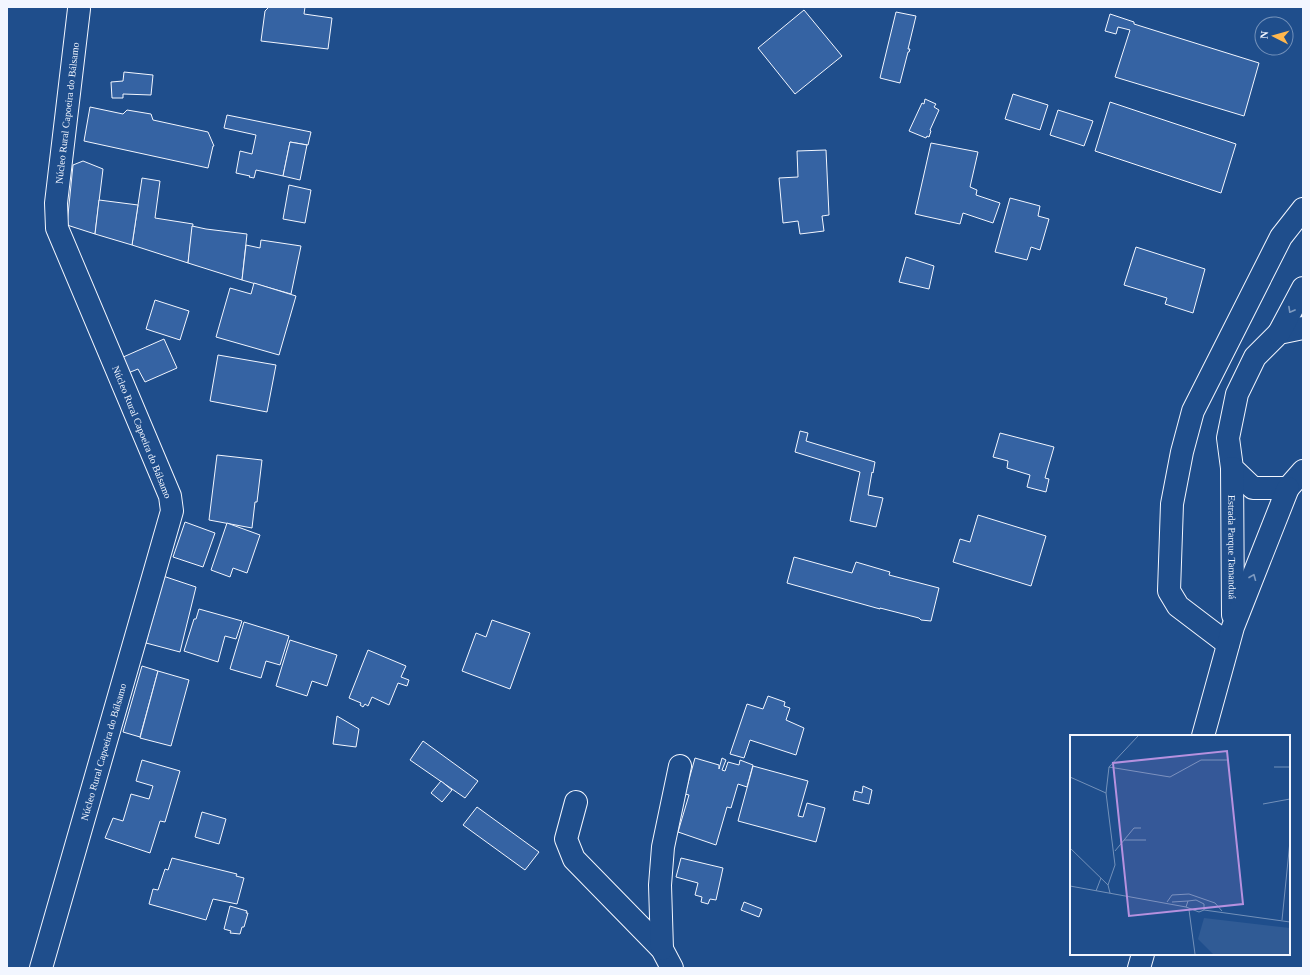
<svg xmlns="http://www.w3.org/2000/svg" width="1310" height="975" font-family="Georgia,serif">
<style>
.building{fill:#3563a3;stroke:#f2f6ff}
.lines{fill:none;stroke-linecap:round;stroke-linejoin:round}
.street-casing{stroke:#f2f6ff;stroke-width:24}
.primary-casing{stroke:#f2f6ff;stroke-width:24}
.street{stroke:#1f4e8c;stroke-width:22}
.primary{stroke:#1f4e8c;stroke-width:22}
.oneway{stroke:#7e9ac0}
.labels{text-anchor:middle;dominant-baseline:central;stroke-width:3;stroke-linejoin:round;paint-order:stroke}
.street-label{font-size:10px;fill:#f2f6ff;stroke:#1f4e8c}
.inset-road{fill:none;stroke:#7391ba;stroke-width:1}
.view{fill:#b691df;fill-opacity:0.15;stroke:#b691df;stroke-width:2}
.inset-edge{fill:none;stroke:#f2f6ff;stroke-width:2}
</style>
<rect width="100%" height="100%" fill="#1f4e8c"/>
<g class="building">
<path d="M 269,7 L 305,7 L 304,14 L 332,18 L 328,49 L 261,41 L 265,11 Z"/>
<path d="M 804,10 L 842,56 L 795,94 L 758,48 Z"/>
<path d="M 896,12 L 916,16 L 908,49 L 910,49 L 909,52 L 908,52 L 900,83 L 880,78 Z"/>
<path d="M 1110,14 L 1134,22 L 1134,24 L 1259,63 L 1244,116 L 1115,77 L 1130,30 L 1118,27 L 1116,34 L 1105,31 Z"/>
<path d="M 124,72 L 153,75 L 151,95 L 123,94 L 123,98 L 112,98 L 111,82 L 123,81 Z"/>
<path d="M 1013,94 L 1048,105 L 1040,130 L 1005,119 Z"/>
<path d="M 925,99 L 936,104 L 934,107 L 939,110 L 930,130 L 931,131 L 929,137 L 927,136 L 926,138 L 909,131 L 922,103 L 924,104 Z"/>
<path d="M 1110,102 L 1236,144 L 1221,193 L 1095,151 Z"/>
<path d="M 90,107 L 123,114 L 127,110 L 151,114 L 153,120 L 208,132 L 214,146 L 213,146 L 208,168 L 84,141 Z"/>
<path d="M 1058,110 L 1093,121 L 1084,146 L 1050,135 Z"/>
<path d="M 227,115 L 311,132 L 308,145 L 290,142 L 283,176 L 256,170 L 254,178 L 249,177 L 250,176 L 236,173 L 240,151 L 252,154 L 256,135 L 224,128 Z"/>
<path d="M 290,142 L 307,145 L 300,180 L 283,176 Z"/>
<path d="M 931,143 L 978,152 L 970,187 L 977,190 L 976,195 L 1000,203 L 993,223 L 963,213 L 960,224 L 915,214 Z"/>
<path d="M 826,150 L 829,215 L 822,216 L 824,231 L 800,234 L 798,221 L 783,223 L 779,178 L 798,177 L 797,151 Z"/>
<path d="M 83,161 L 103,169 L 95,234 L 67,225 L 73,165 Z"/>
<path d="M 142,178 L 160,181 L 155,218 L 193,224 L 188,263 L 132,245 Z"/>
<path d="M 289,185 L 311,190 L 305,223 L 283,219 Z"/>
<path d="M 1010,198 L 1040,206 L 1038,216 L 1049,219 L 1040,250 L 1031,247 L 1027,260 L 995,252 Z"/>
<path d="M 99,200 L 138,205 L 132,245 L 95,234 Z"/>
<path d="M 192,226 L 206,229 L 247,234 L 242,280 L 188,263 Z"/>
<path d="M 261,240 L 301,246 L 291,294 L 242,280 L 246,245 L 260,248 Z"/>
<path d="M 1136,247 L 1205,269 L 1193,313 L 1165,304 L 1167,298 L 1124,285 Z"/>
<path d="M 906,257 L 934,266 L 929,289 L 899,282 Z"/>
<path d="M 254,283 L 296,296 L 279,355 L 216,337 L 230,288 L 251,294 Z"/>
<path d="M 155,300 L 189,311 L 180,340 L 146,329 Z"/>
<path d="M 164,339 L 177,368 L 145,382 L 138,369 L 128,373 L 121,358 Z"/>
<path d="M 218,355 L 276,365 L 267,412 L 210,401 Z"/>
<path d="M 800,431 L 808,433 L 806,441 L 875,462 L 873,473 L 872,472 L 868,495 L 883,498 L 876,527 L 850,521 L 860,472 L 795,452 Z"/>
<path d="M 1000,433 L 1054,447 L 1045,478 L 1049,479 L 1046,492 L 1027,487 L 1030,475 L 1007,468 L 1008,461 L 993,457 Z"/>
<path d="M 217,455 L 262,460 L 257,502 L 255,502 L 252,528 L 209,520 Z"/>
<path d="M 978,515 L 1046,536 L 1031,586 L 953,562 L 960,539 L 970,542 Z"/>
<path d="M 185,522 L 215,533 L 203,567 L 173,557 Z"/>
<path d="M 227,523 L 260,535 L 247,573 L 233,568 L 230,577 L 211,570 Z"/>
<path d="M 794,557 L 852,573 L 856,562 L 890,572 L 889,575 L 939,588 L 931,621 L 921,620 L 919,618 L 880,608 L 880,609 L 787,583 Z"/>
<path d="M 163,576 L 196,587 L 180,652 L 146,643 L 153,615 L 154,615 Z"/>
<path d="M 199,609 L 242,621 L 236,639 L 225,636 L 218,662 L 184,651 L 194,619 L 196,619 Z"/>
<path d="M 492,620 L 530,633 L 510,689 L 462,671 L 476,633 L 486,637 Z"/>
<path d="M 244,622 L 289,636 L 280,665 L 266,661 L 261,678 L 230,669 Z"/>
<path d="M 290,640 L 337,655 L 327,686 L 312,681 L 307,696 L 276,686 Z"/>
<path d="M 368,650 L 406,666 L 401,677 L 409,680 L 407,686 L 398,683 L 389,705 L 372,697 L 368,706 L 365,704 L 363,707 L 360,705 L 361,703 L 349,698 Z"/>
<path d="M 142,666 L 158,671 L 140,737 L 123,732 Z"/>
<path d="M 158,671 L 189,680 L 171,746 L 140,738 Z"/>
<path d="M 768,696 L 785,702 L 784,706 L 790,708 L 786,720 L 804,728 L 796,755 L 750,740 L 744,758 L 730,754 L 747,704 L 763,709 Z"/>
<path d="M 337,716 L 359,729 L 356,747 L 333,744 Z"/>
<path d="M 423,741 L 478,781 L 465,798 L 410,760 Z"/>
<path d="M 695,758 L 719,765 L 719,769 L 722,758 L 726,760 L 722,770 L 725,771 L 728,762 L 739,765 L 740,760 L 753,765 L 747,787 L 738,784 L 731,808 L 727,807 L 716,845 L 678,832 L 689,795 L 685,794 Z"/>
<path d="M 142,760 L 180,771 L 165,822 L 160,821 L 150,853 L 105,838 L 113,818 L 123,821 L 131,794 L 149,799 L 153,786 L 136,781 Z"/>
<path d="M 753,766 L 808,781 L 798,816 L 803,817 L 807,803 L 825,808 L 816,842 L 738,821 Z"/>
<path d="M 441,781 L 452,790 L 442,802 L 431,793 Z"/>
<path d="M 863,786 L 872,790 L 869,804 L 853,800 L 855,791 L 862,793 Z"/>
<path d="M 477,807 L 539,852 L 525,870 L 463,825 Z"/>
<path d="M 202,812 L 226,819 L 219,844 L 195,837 Z"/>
<path d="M 172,858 L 237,874 L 236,876 L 244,878 L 237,904 L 213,899 L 206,920 L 149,904 L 153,889 L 158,890 L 165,869 L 168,870 Z"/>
<path d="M 681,858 L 723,868 L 716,900 L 710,899 L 708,904 L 701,902 L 702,897 L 695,895 L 698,883 L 676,877 Z"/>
<path d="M 744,902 L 762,909 L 759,917 L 741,910 Z"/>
<path d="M 230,906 L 247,911 L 246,913 L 248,913 L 244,927 L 242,927 L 240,934 L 230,933 L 231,931 L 224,929 Z"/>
</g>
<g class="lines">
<g class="street-casing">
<g id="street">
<path d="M 1228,644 L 1178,606 L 1169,591 L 1172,504 L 1182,452 L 1193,411 L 1281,237 L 1303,209"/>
<path d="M 576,802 L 566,839 L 574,859 L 662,949 L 672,968"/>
<path d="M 662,949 L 660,885 L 663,847 L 680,766"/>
<path id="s1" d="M 41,968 L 172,511 L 170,496 L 57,228 L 56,203 L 79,9"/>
</g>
</g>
<g class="primary-casing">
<g id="primary">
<path d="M 1303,328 L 1279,333 L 1255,357 L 1237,394 L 1228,438 L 1232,468 L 1253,488 L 1288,488 L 1303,471"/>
<path d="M 1279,333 L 1303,288"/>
<path id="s2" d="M 1232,468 L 1233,615"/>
<path d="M 1203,736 L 1233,627 L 1288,488"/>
<path d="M 1139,968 L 1143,954"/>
</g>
</g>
<use href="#street" class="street"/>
<use href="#primary" class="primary"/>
</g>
<defs><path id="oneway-chevron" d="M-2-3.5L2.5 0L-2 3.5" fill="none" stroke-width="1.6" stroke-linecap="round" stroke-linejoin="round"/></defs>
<g class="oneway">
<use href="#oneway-chevron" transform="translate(1291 310) rotate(119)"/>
<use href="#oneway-chevron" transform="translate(1253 577) rotate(-68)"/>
</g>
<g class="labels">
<g class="street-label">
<text stroke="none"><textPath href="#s1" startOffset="897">Núcleo Rural Capoeira do Bálsamo</textPath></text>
<text transform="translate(142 432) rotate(68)">Núcleo Rural Capoeira do Bálsamo</text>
<text stroke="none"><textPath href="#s2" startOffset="79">Estrada Parque Tamanduá</textPath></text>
<text stroke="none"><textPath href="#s1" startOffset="225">Núcleo Rural Capoeira do Bálsamo</textPath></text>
</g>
</g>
<g transform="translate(1070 735)">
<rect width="220" height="220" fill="#1f4e8c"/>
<path d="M 134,183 L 220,193 L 220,219 L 143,219 L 128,204 Z" fill="#305b95"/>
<path class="inset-road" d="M 39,32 L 68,1M 204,32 L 220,32M 0,42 L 36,58M 193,69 L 220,64M 54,105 L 76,105M 0,113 L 38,150 L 40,158M 45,116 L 64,93 L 71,93M 38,150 L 45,130 L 36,58 L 39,32 L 100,42 L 131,25 L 157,25M 0,151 L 116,172M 26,156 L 31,143M 126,165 L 134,169 L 134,175 L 129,177 L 116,172 L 118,166 ZM 97,167 L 102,160 L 119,159 L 145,168 L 152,176M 102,167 L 118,166M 119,175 L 125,219M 134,175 L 220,187M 212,185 L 220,106"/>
<path class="view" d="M 157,16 L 173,169 L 59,181 L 43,28 Z"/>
<rect width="220" height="220" class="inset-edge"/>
</g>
<rect width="1310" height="975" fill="none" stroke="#f2f6ff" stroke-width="16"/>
<g transform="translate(1274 36) rotate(276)"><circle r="19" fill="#1f4e8c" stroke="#7391ba"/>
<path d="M0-3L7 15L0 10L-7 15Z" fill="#ffb74d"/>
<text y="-6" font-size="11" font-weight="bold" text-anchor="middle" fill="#f2f6ff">N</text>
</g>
</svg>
